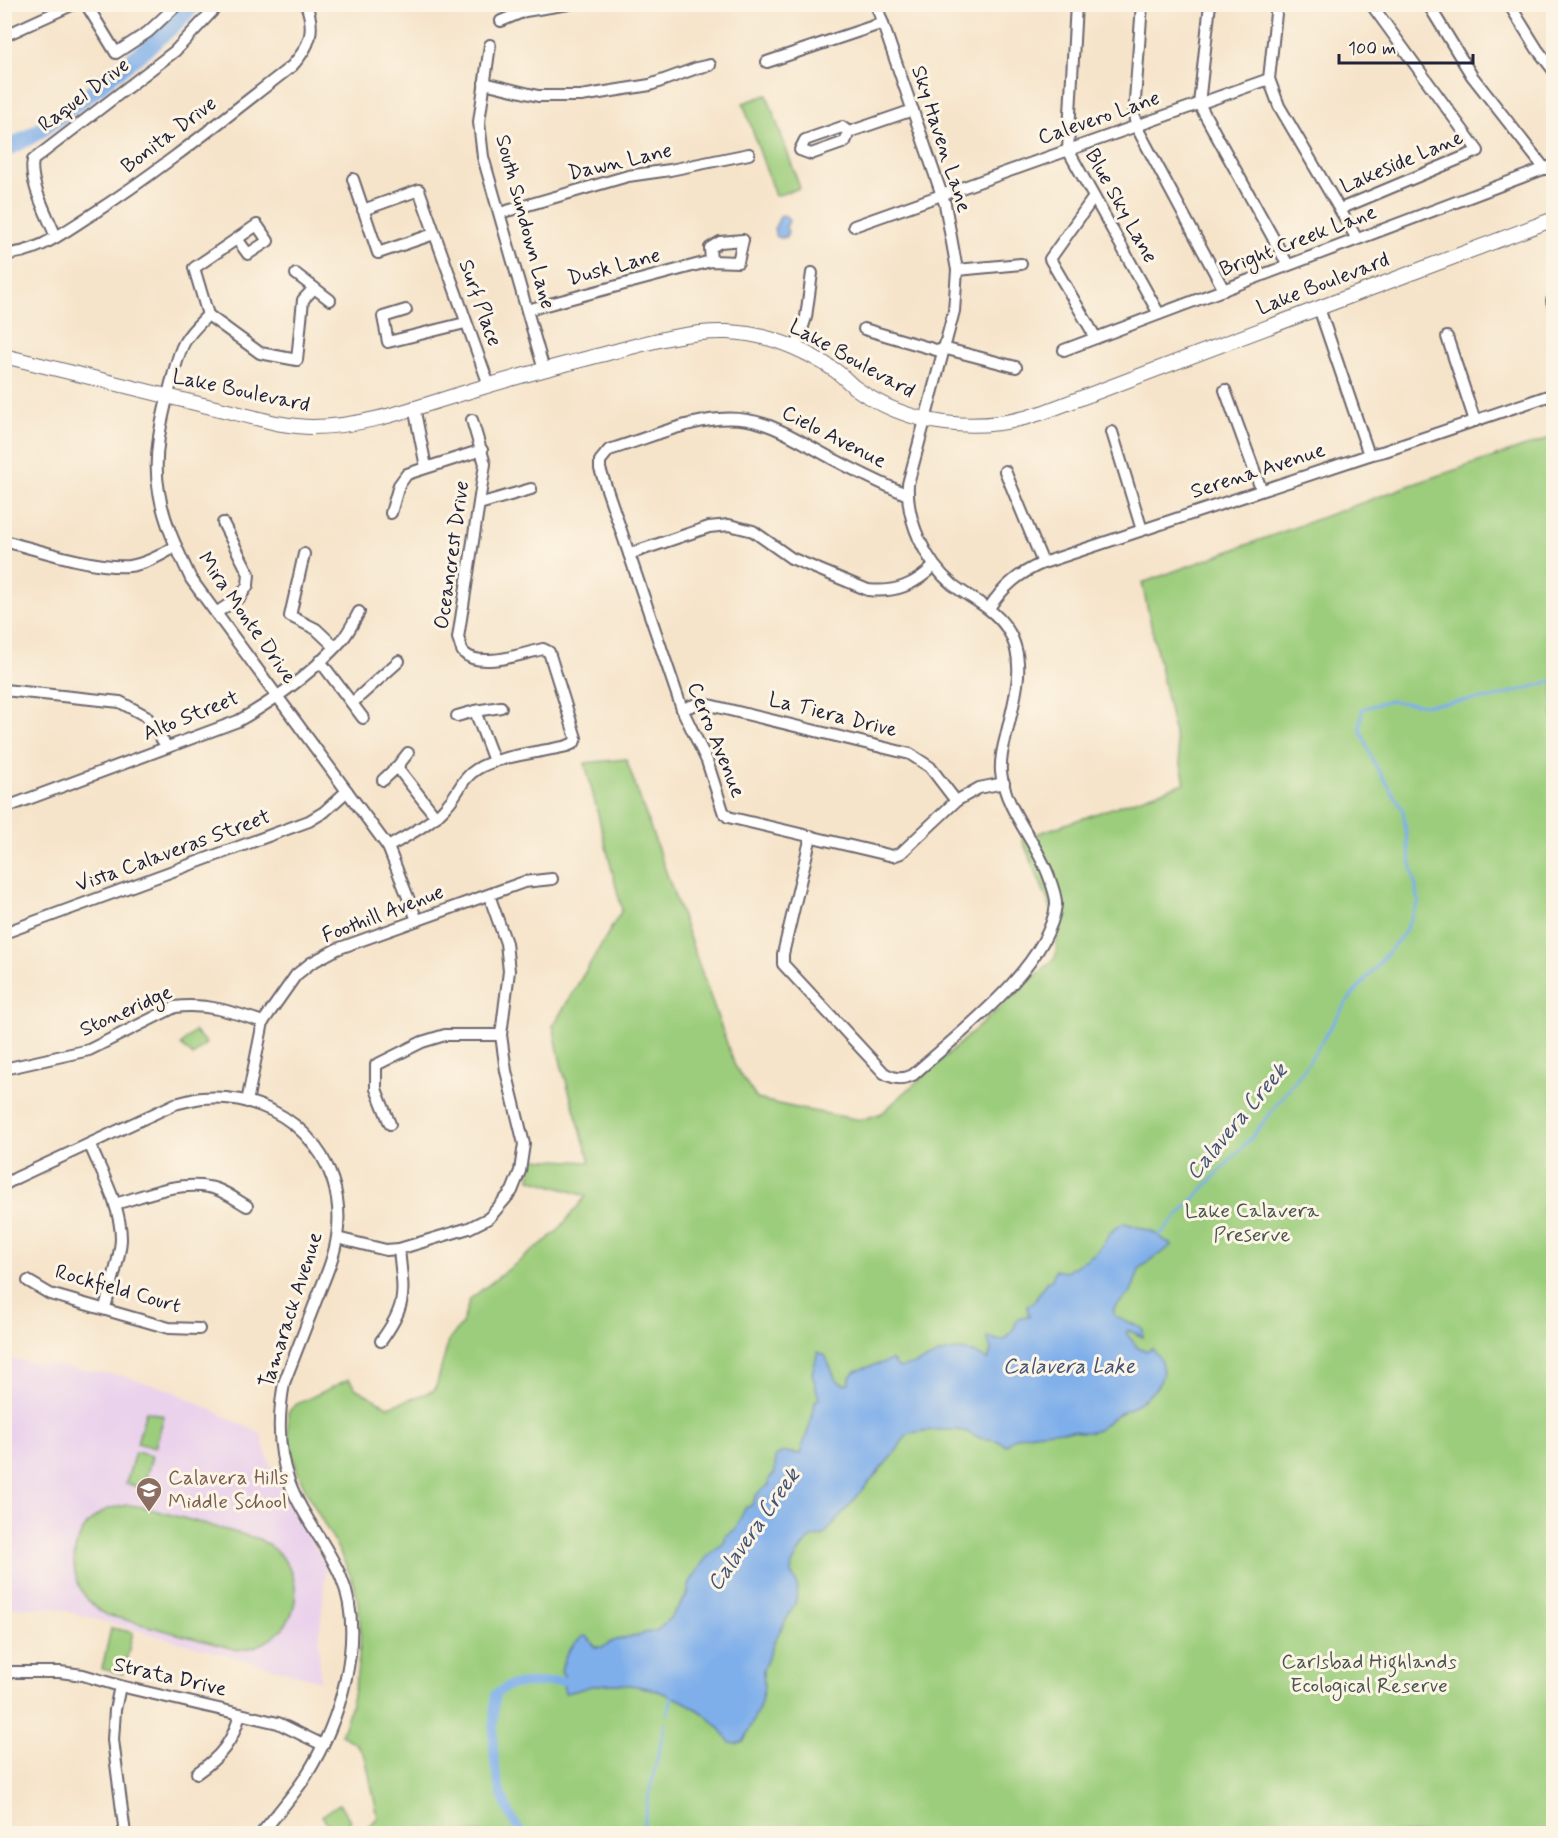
<svg xmlns="http://www.w3.org/2000/svg" width="1558" height="1838" font-family="Mynerve,sans-serif">
<style>
.built{fill:#ead1ec}
.green{fill:#9ccd7c;stroke:#5f785c;stroke-width:1.5}
.water{fill:#7fafea;stroke:#506892;stroke-width:1.5}
.lines{fill:none;stroke-linecap:round;stroke-linejoin:round}
.stream{stroke:#7fafea;stroke-width:3}
.canal{stroke:#7fafea;stroke-width:9}
.river{stroke:#7fafea;stroke-width:16}
.minor-casing{stroke:#6c666d;stroke-width:14}
.major-casing{stroke:#6c666d;stroke-width:16}
.minor{stroke:#fff;stroke-width:10}
.major{stroke:#fff;stroke-width:14}
.labels{text-anchor:middle;dominant-baseline:central;stroke-width:6;stroke-linejoin:round;paint-order:stroke}
.street-label{font-size:21px;fill:#22223b;stroke:#fcf5e5}
.park-label{font-size:21px;fill:#47554e;stroke:#fcf5e5}
.education-label{font-size:21px;fill:#785e54;stroke:#fcf5e5;text-anchor:start}
.water-label{font-size:22px;font-style:italic;fill:#435378;stroke:#fcf5e5}
</style>
<rect width="100%" height="100%" fill="#fcf5e5"/>
<filter id="ink" filterUnits="userSpaceOnUse"><feTurbulence type="fractalNoise" baseFrequency=".0167" numOctaves="2"/><feDisplacementMap in="SourceGraphic" scale="12" xChannelSelector="R" yChannelSelector="G"/><feConvolveMatrix kernelMatrix="1 2 1 2 8 2 1 2 1" color-interpolation-filters="sRGB"/></filter>
<filter id="wash" filterUnits="userSpaceOnUse"><feTurbulence type="fractalNoise" baseFrequency=".008" numOctaves="4" result="noise"/><feDisplacementMap in="SourceGraphic" scale="24" xChannelSelector="R" yChannelSelector="G"/><feGaussianBlur stdDeviation="1.35" result="paint"/><feColorMatrix in="noise" values="0 0 0 0 0 0 0 0 0 0 0 0 0 0 0 0 0 1.4 0 .05"/><feComposite in="paint" operator="in"/></filter>
<g filter="url(#wash)">
<rect width="100%" height="100%" fill="#f6e4ca"/>
<path class="built" d="M 5,1358 L 124,1376 L 173,1391 L 261,1434 L 267,1456 L 283,1495 L 326,1566 L 319,1642 L 320,1681 L 56,1608 L 5,1607 Z"/>
<g class="green">
<path d="M 767,95 L 800,188 L 775,196 L 743,103 Z"/>
<path d="M 1553,437 L 1553,1833 L 363,1833 L 378,1817 L 365,1756 L 356,1744 L 341,1735 C 358,1691 369,1622 351,1577 C 328,1517 285,1482 288,1412 L 295,1405 L 349,1379 L 355,1388 L 389,1407 L 435,1390 L 449,1340 L 462,1324 L 470,1299 L 557,1232 L 586,1196 L 530,1179 L 534,1159 L 590,1162 L 561,1064 L 553,1026 L 622,910 L 585,763 L 626,759 L 735,1066 L 757,1099 L 801,1109 L 861,1120 L 882,1113 L 1055,958 L 1059,927 L 1022,839 L 1185,783 L 1142,583 L 1408,486 Z"/>
<path d="M 194,1031 L 206,1043 L 193,1056 L 181,1045 Z"/>
<path d="M 146,1411 L 164,1416 L 155,1448 L 137,1443 Z"/>
<path d="M 135,1452 L 152,1456 L 143,1488 L 126,1484 Z"/>
<path d="M 129,1505 L 143,1507 L 259,1539 C 317,1569 303,1645 237,1650 L 107,1615 C 66,1594 62,1537 102,1512 C 110,1507 120,1506 129,1505 Z"/>
<path d="M 111,1628 L 133,1632 L 123,1674 L 102,1669 Z"/>
<path d="M 339,1804 L 351,1821 L 336,1831 L 333,1831 L 322,1816 Z"/>
</g>
<g class="water">
<path d="M 783,215 L 787,217 L 789,221 L 786,227 L 788,232 L 786,237 L 781,238 L 776,236 L 774,229 L 780,217 Z"/>
<path d="M 1125,1223 L 1151,1231 L 1172,1245 L 1140,1268 L 1131,1292 L 1114,1308 L 1114,1315 C 1123,1322 1133,1323 1143,1329 L 1143,1337 L 1128,1330 L 1126,1333 L 1138,1348 L 1147,1351 L 1152,1348 C 1183,1382 1140,1402 1114,1417 C 1106,1422 1101,1431 1091,1432 C 1085,1433 1078,1432 1072,1431 C 1058,1431 1030,1432 1017,1437 C 1013,1438 1009,1443 1006,1446 C 997,1438 991,1440 980,1438 C 975,1437 972,1434 967,1432 C 952,1428 922,1430 907,1434 L 897,1450 L 824,1535 L 812,1538 L 802,1547 L 792,1565 L 791,1574 L 796,1581 L 798,1590 L 795,1604 L 775,1640 L 763,1670 L 764,1688 L 760,1706 L 744,1741 L 736,1744 L 730,1743 C 706,1700 637,1677 592,1686 C 582,1688 575,1692 565,1693 L 562,1681 L 564,1675 L 561,1672 C 564,1655 570,1647 583,1636 L 588,1637 L 595,1647 L 603,1647 L 613,1641 L 658,1630 C 662,1624 666,1622 671,1617 C 676,1611 680,1604 685,1598 C 689,1594 688,1586 691,1581 C 703,1562 704,1557 724,1543 L 726,1535 L 735,1530 L 745,1508 L 752,1505 C 754,1496 761,1489 769,1485 L 769,1479 L 775,1473 L 775,1457 C 784,1449 789,1453 800,1454 C 805,1438 814,1417 815,1401 L 819,1399 L 812,1373 L 818,1352 L 825,1355 L 836,1380 L 845,1385 L 849,1383 L 850,1377 L 855,1371 L 892,1360 L 899,1368 C 908,1365 919,1364 926,1360 C 948,1348 967,1346 988,1360 L 991,1350 L 987,1337 L 996,1340 L 1005,1340 L 1013,1330 L 1018,1318 L 1029,1316 L 1027,1306 L 1034,1302 L 1046,1282 L 1052,1280 L 1055,1270 L 1066,1272 C 1075,1266 1086,1260 1095,1253 C 1108,1242 1107,1229 1125,1223 Z"/>
</g>
<g class="lines">
<g class="stream">
<path d="M 1156,1239 L 1253,1136 L 1307,1065 L 1346,1003 L 1404,933 L 1419,902 L 1409,854 L 1403,810 L 1374,763 L 1360,729 L 1362,709 L 1388,701 L 1426,705 L 1492,698 L 1546,683 L 1554,679"/>
<path d="M 667,1715 L 673,1694"/>
<path d="M 643,1834 L 647,1803 L 665,1724"/>
</g>
<path class="canal" d="M 522,1834 C 489,1786 492,1749 495,1694 L 510,1685 L 562,1681"/>
<path class="river" d="M 4,150 C 44,132 77,104 110,77 C 140,54 169,32 194,4"/>
</g>
</g>
<g filter="url(#ink)">
<g class="lines">
<g class="minor-casing">
<g id="minor">
<path d="M 86,4 L 116,53 L 148,32 L 178,4"/>
<path d="M 1076,4 L 1068,150 L 1159,314"/>
<path d="M 1142,4 L 1134,114 L 1136,126 L 1224,290"/>
<path d="M 1210,4 L 1199,104 L 1288,265"/>
<path d="M 1277,4 L 1269,79 L 1279,106 L 1357,239"/>
<path d="M 1428,4 L 1472,76 L 1545,169"/>
<path d="M 1509,4 L 1537,49 L 1554,71"/>
<path d="M 501,21 L 525,11 L 569,4"/>
<path d="M 4,36 L 74,4"/>
<path d="M 490,45 L 479,122 L 483,157 L 544,370"/>
<path d="M 767,62 L 883,23"/>
<path d="M 484,83 L 538,96 L 581,96 L 650,85 L 697,68 L 710,65"/>
<path d="M 849,132 L 842,127 L 805,140 L 800,150 L 811,154 L 845,142 L 849,132 L 913,110"/>
<path d="M 353,179 L 378,253 L 434,234"/>
<path d="M 1094,197 L 1050,259 L 1096,338"/>
<path d="M 1340,209 L 1478,151 L 1371,4"/>
<path d="M 363,210 L 419,190 L 489,385"/>
<path d="M 500,213 L 628,176 L 670,170 L 749,154"/>
<path d="M 854,226 L 1269,79"/>
<path d="M 56,237 C 48,216 28,182 33,160 L 175,51 L 219,4"/>
<path d="M 4,254 C 37,254 65,231 91,215 C 161,170 226,117 292,66 C 310,46 316,31 306,4"/>
<path d="M 957,270 L 1021,264"/>
<path d="M 296,274 L 330,300"/>
<path d="M 1552,301 L 1554,307"/>
<path d="M 1319,308 L 1369,455"/>
<path d="M 406,310 L 383,317 L 388,342 L 465,323"/>
<path d="M 527,310 L 711,261 L 738,262 L 743,240 L 720,242 L 710,248 L 711,261"/>
<path d="M 208,315 C 199,324 190,332 184,343 C 177,356 175,370 171,383 C 162,418 152,456 159,492 C 164,523 178,551 191,579 L 388,847 L 417,920"/>
<path d="M 208,315 L 194,268 L 257,225 L 268,241 L 248,254 L 237,239"/>
<path d="M 208,315 L 260,353 L 297,360 L 303,300 L 314,288"/>
<path d="M 864,329 L 943,352"/>
<path d="M 1447,337 L 1475,421"/>
<path d="M 796,348 L 806,317 L 812,273"/>
<path d="M 943,348 L 1016,367"/>
<path d="M 1064,350 L 1554,165"/>
<path d="M 1225,390 L 1261,489"/>
<path d="M 414,407 L 426,467"/>
<path d="M 1112,432 L 1142,530"/>
<path d="M 1005,471 L 1043,563"/>
<path d="M 908,495 C 882,484 858,472 833,459 C 791,437 762,412 710,420 C 676,425 642,440 609,450 L 600,461 L 600,469 L 682,709 L 707,761 L 723,811 L 728,817 L 893,856 L 901,853 L 956,801 L 979,788 L 1004,783"/>
<path d="M 479,504 L 531,489"/>
<path d="M 391,513 L 399,485 L 407,474 L 482,450"/>
<path d="M 4,541 C 39,550 95,569 129,566 C 146,564 162,555 176,546"/>
<path d="M 304,554 L 290,616 L 316,629 L 335,647"/>
<path d="M 629,554 L 709,527 L 729,525 L 753,531 L 791,558 L 868,590 C 895,593 915,585 934,566"/>
<path d="M 989,608 C 1003,587 1019,573 1043,563 L 1369,455 L 1385,451 L 1554,394"/>
<path d="M 216,613 L 240,597 L 248,585 L 249,574 L 223,523"/>
<path d="M 320,661 L 363,718"/>
<path d="M 4,690 L 120,702 L 146,716 L 167,747"/>
<path d="M 352,703 L 399,661"/>
<path d="M 682,709 L 697,704 L 705,704 L 910,754 L 930,767 L 956,801"/>
<path d="M 475,711 L 494,761"/>
<path d="M 457,716 L 475,711 L 501,707"/>
<path d="M 397,767 L 436,817"/>
<path d="M 383,780 L 397,767 L 408,753"/>
<path d="M 4,808 L 238,721 C 275,700 313,672 342,640 C 349,632 354,621 359,612"/>
<path d="M 811,836 L 783,954 L 783,964 L 884,1073 C 894,1079 902,1080 913,1075 C 958,1034 1048,968 1056,905 C 1057,897 1051,882 1048,874 C 1035,840 1005,809 1001,772 C 1000,760 1003,747 1006,736 C 1014,700 1029,660 1006,627 C 992,607 971,599 953,585 C 925,562 906,520 908,484 L 954,311 L 957,270 L 945,204 L 876,4"/>
<path d="M 388,847 C 408,835 433,823 448,804 C 459,792 462,778 477,769 C 498,756 542,752 567,746 L 574,743 L 576,738 L 549,652 L 543,649 C 524,653 479,670 463,652 C 461,649 460,642 458,638 L 485,464 L 472,420"/>
<path d="M 4,933 L 309,821 L 324,812 L 347,791"/>
<path d="M 4,1069 L 89,1050 L 175,1007 C 206,1003 233,1012 263,1022"/>
<path d="M 247,1102 L 263,1022 L 296,975 L 311,963 L 337,949 L 524,882 L 552,879"/>
<path d="M 390,1124 L 376,1089 L 376,1065 L 422,1042 L 445,1035 L 501,1035"/>
<path d="M 90,1145 C 102,1174 121,1206 121,1239 C 120,1260 110,1287 105,1308"/>
<path d="M 4,1185 L 16,1178 L 175,1104 C 184,1102 193,1099 202,1098 C 284,1091 349,1155 337,1237 C 334,1258 325,1278 317,1298 C 306,1326 295,1355 284,1383 C 278,1416 277,1449 289,1481 C 301,1515 327,1544 341,1577 C 367,1638 339,1723 306,1776 C 293,1796 276,1815 261,1834"/>
<path d="M 115,1204 C 144,1196 178,1181 208,1187 C 222,1189 235,1199 247,1206"/>
<path d="M 337,1238 L 386,1250 L 399,1249 L 469,1228 L 489,1218 L 512,1191 L 520,1171 L 524,1144 L 506,1071 L 501,1035 L 509,971 L 506,943 L 489,895"/>
<path d="M 28,1281 L 50,1294 L 169,1328 L 199,1329"/>
<path d="M 381,1341 C 409,1303 403,1292 399,1249"/>
<path d="M 4,1676 L 12,1672 L 60,1672 L 83,1675 L 120,1686 L 278,1723 L 323,1745"/>
<path d="M 120,1686 L 115,1710 L 113,1740 L 125,1834"/>
<path d="M 197,1773 C 220,1757 233,1742 240,1714"/>
</g>
</g>
<g class="major-casing">
<path id="major" d="M 4,356 L 276,423 C 288,425 300,427 312,427 C 369,427 425,404 480,388 C 525,374 570,363 616,351 C 653,341 689,331 727,332 C 766,333 801,348 833,369 C 841,374 847,381 854,387 C 909,427 980,435 1044,412 L 1554,219"/>
</g>
<use href="#minor" class="minor"/>
<use href="#major" class="major"/>
</g>
</g>
<defs>
<g id="school-pin" transform="scale(1.35)"><path d="M0 17L-7.5 6A9.5 9.5 0 1 1 7.5 6Z" fill="#8d6e63" stroke="#fcf5e5"/><path d="M0-5L7-2L0 1L-7-2ZM-4 1L0 2.5L4 1V4Q0 6-4 4Z" fill="#fff"/></g>
</defs>
<g fill-rule="evenodd">
<use href="#school-pin" x="149" y="1490"/>
</g>
<g class="labels">
<g class="street-label">
<text transform="translate(84 95) rotate(-37)">Raquel Drive</text>
<text transform="translate(1099 118) rotate(-19)">Calevero Lane</text>
<text transform="translate(169 135) rotate(-37)">Bonita Drive</text>
<text transform="translate(941 139) rotate(72)">Sky Haven Lane</text>
<text transform="translate(620 162) rotate(-13)">Dawn Lane</text>
<text transform="translate(1402 162) rotate(-23)">Lakeside Lane</text>
<text transform="translate(1121 206) rotate(61)">Blue Sky Lane</text>
<text transform="translate(525 222) rotate(75)">South Sundown Lane</text>
<text transform="translate(1298 241) rotate(-21)">Bright Creek Lane</text>
<text transform="translate(614 267) rotate(-15)">Dusk Lane</text>
<text transform="translate(1323 284) rotate(-21)">Lake Boulevard</text>
<text transform="translate(480 303) rotate(70)">Surf Place</text>
<text transform="translate(852 359) rotate(29)">Lake Boulevard</text>
<text transform="translate(241 391) rotate(12)">Lake Boulevard</text>
<text transform="translate(834 437) rotate(27)">Cielo Avenue</text>
<text transform="translate(1258 471) rotate(-18)">Serena Avenue</text>
<text transform="translate(452 555) rotate(-82)">Oceancrest Drive</text>
<text transform="translate(247 618) rotate(55)">Mira Monte Drive</text>
<text transform="translate(833 715) rotate(14)">La Tiera Drive</text>
<text transform="translate(191 716) rotate(-22)">Alto Street</text>
<text transform="translate(716 740) rotate(68)">Cerro Avenue</text>
<text transform="translate(173 851) rotate(-20)">Vista Calaveras Street</text>
<text transform="translate(383 914) rotate(-21)">Foothill Avenue</text>
<text transform="translate(126 1011) rotate(-24)">Stoneridge</text>
<text transform="translate(118 1289) rotate(16)">Rockfield Court</text>
<text transform="translate(291 1310) rotate(-72)">Tamarack Avenue</text>
<text transform="translate(170 1677) rotate(13)">Strata Drive</text>
</g>
<g class="park-label">
<text x="1252" y="1211">Lake Calavera<tspan x="1252" dy="24">Preserve</tspan></text>
<text x="1369" y="1662">Carlsbad Highlands<tspan x="1369" dy="24">Ecological Reserve</tspan></text>
</g>
<g class="education-label">
<text x="168" y="1478">Calavera Hills<tspan x="168" dy="24">Middle School</tspan></text>
</g>
<g class="water-label">
<text transform="translate(1237 1122) rotate(-50)">Calavera Creek</text>
<text x="1069" y="1367">Calavera Lake</text>
<text transform="translate(754 1530) rotate(-55)">Calavera Creek</text>
</g>
</g>
<rect width="1558" height="1838" fill="none" stroke="#fcf5e5" stroke-width="24"/>
<path d="M1339 54v9h134v-9" fill="none" stroke="#22223b" stroke-width="3"/>
<text x="1348" y="54" font-size="18" fill="#22223b" stroke="#fcf5e5" stroke-width="4.5" paint-order="stroke">100 m</text>
</svg>
